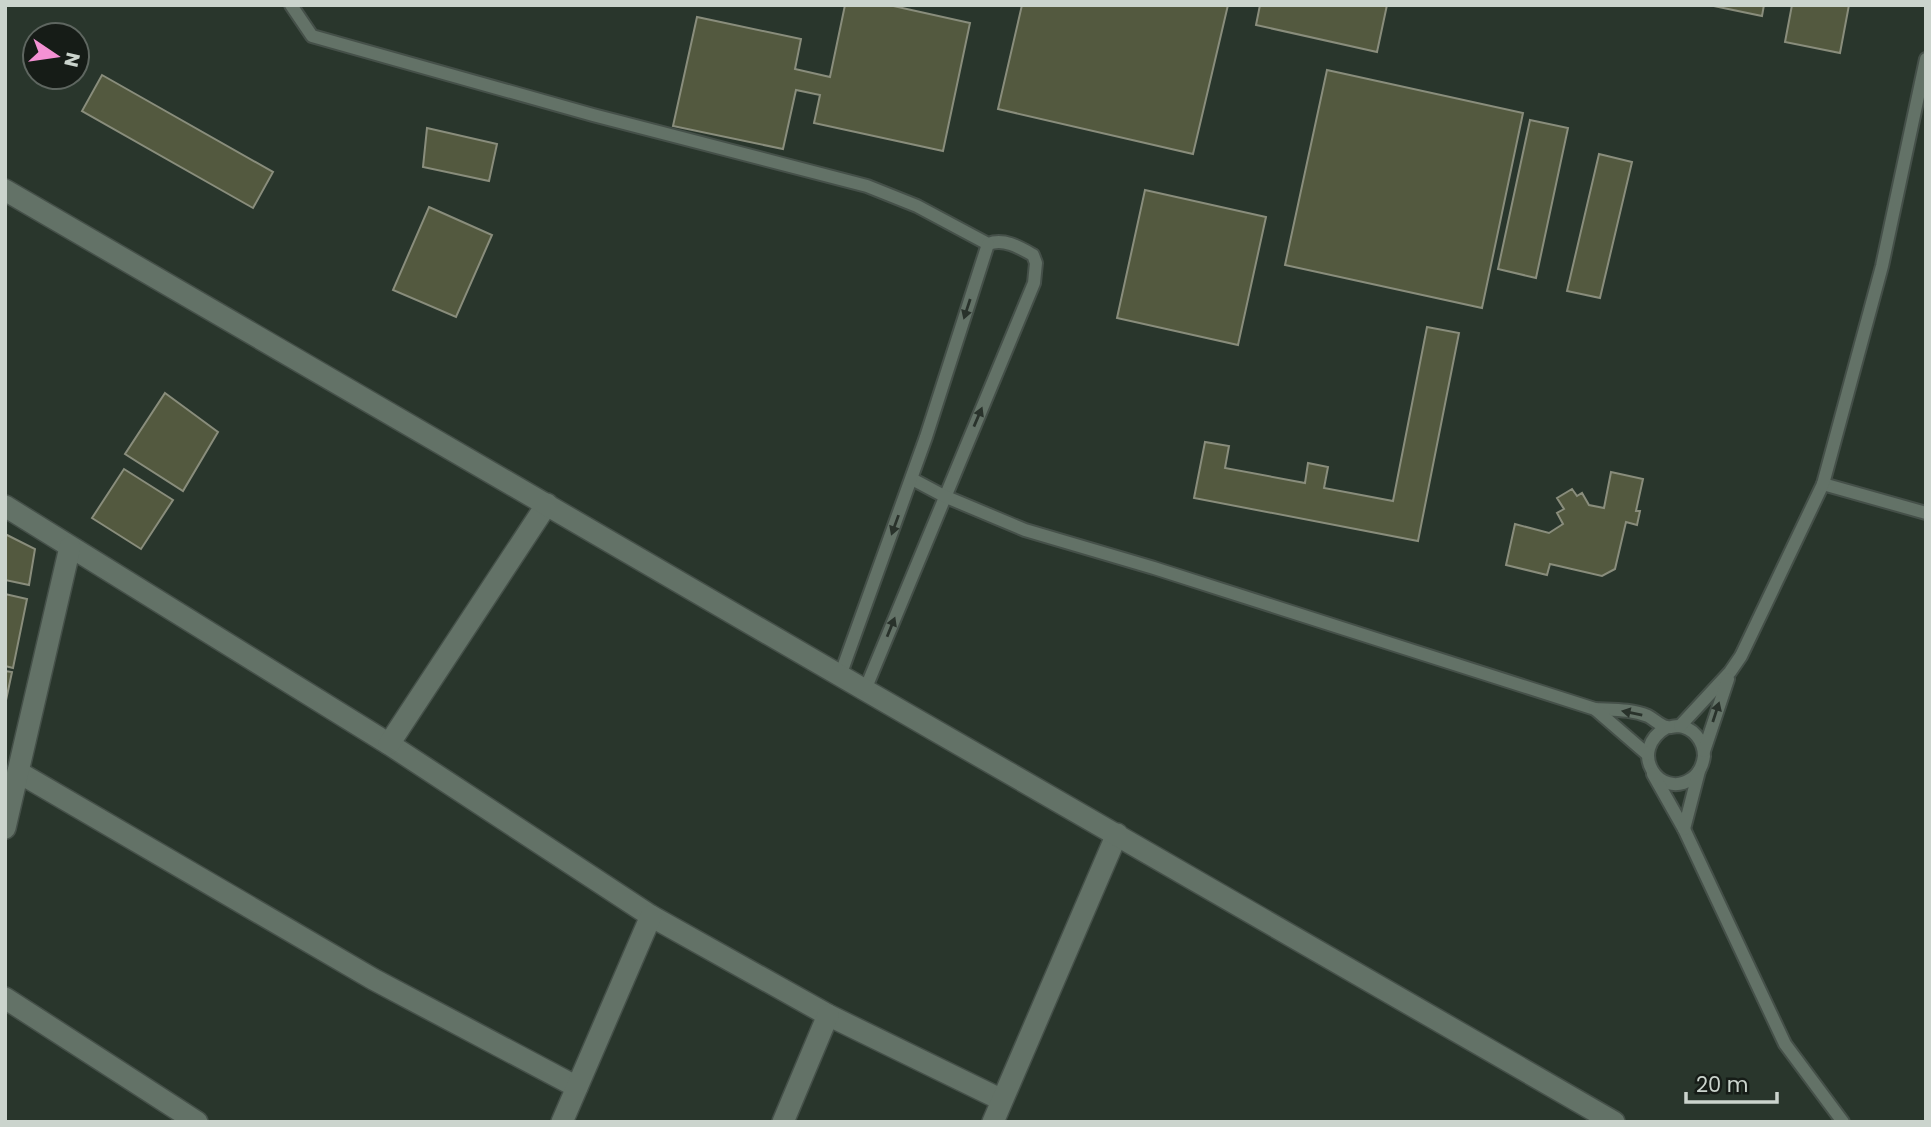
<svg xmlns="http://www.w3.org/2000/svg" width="1931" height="1127" font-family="Poppins,sans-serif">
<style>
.building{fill:#53593f;stroke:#898d7c;stroke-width:2}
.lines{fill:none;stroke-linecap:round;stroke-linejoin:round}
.service-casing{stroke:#455049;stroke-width:16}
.minor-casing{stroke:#455049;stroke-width:24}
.tertiary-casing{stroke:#455049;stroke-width:24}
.service{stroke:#637267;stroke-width:12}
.minor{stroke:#637267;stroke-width:21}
.tertiary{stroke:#637267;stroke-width:21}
.oneway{fill:#29322b}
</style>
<rect width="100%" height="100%" fill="#29362c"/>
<g class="building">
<path d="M 845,5 L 889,5 L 970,23 L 943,151 L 814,123 L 820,95 L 796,90 L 783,149 L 673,126 L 697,17 L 801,39 L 795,69 L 830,77 Z"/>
<path d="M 1022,5 L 1228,5 L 1193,154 L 998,109 Z"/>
<path d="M 1260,5 L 1387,5 L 1377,52 L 1256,25 Z"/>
<path d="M 1709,5 L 1764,5 L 1762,16 Z"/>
<path d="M 1792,5 L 1849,5 L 1840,53 L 1785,42 Z"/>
<path d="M 1327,70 L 1523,113 L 1482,308 L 1285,265 Z"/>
<path d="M 102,75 L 273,172 L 253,208 L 82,111 Z"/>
<path d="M 1530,120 L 1568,128 L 1536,278 L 1498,269 Z"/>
<path d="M 427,128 L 497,144 L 489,181 L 423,167 Z"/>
<path d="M 1599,154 L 1632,162 L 1600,298 L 1567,291 Z"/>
<path d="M 1145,190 L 1266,217 L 1238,345 L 1117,318 Z"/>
<path d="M 429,207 L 492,235 L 456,317 L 393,290 Z"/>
<path d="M 1427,327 L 1459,333 L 1418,541 L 1194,498 L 1205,442 L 1229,446 L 1225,468 L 1305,483 L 1308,463 L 1328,467 L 1324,488 L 1393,501 Z"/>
<path d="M 165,393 L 218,432 L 183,491 L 125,454 Z"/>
<path d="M 124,469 L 173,500 L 141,549 L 92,518 Z"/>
<path d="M 1611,472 L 1643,479 L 1636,511 L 1640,511 L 1637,525 L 1626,522 L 1615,569 L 1602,576 L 1550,564 L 1547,575 L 1506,565 L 1515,524 L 1549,533 L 1563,524 L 1557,513 L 1564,509 L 1557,498 L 1572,489 L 1577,496 L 1582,493 L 1589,505 L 1604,508 Z"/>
<path d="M 5,534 L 35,549 L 29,585 L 5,580 Z"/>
<path d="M 5,594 L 27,599 L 13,668 L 5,666 Z"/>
<path d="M 5,671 L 12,672 L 5,705 Z"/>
</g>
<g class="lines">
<g class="service-casing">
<g id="service">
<path d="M 291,5 L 312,36 L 593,115 L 867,186 L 917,206 L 988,244 C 1004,238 1019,247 1033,255 L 1036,263 L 1034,283 L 865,690"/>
<path d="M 912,479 L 944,496 L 1025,530 L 1154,568 L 1595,709 C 1613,710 1631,709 1648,716 C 1654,719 1660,726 1667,727 C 1670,728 1674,726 1678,726 C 1693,727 1704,741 1704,756 C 1703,764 1699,774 1691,779 C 1660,800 1626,751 1667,727"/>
<path d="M 1823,484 L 1926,513"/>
<path d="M 840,676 L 926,437 L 988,244"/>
<path d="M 1595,709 L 1647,754"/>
<path d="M 1680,726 L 1730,672 L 1741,656 L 1823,484 L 1882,266 L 1926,59"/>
<path d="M 1704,751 L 1728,679"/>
<path d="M 1653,774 L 1684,829 L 1785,1044 L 1843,1122"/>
<path d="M 1684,829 L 1699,771"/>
</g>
</g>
<g class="minor-casing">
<g id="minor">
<path d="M 5,506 L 389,744 L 651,916 L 828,1015 L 1002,1100"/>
<path d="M 389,744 L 547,504"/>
<path d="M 18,772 L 373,979 L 577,1087"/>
<path d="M 5,828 L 70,547"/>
<path d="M 5,998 L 197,1122"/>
<path d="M 562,1122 L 651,916"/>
<path d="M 783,1122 L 828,1015"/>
<path d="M 993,1122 L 1117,834"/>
</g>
</g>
<g class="tertiary-casing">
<path id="tertiary" d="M 5,190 L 865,690 L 1614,1122"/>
</g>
<use href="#service" class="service"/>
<use href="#minor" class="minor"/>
<use href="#tertiary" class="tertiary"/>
</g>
<defs><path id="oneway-solid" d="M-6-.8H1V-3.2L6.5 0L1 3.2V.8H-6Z" transform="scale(1.75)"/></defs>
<g class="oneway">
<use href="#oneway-solid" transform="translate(967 309) rotate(108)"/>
<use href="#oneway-solid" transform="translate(978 417) rotate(-67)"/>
<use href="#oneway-solid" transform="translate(895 525) rotate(110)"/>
<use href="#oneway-solid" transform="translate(891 627) rotate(-68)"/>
<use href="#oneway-solid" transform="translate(1716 712) rotate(-72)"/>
<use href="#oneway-solid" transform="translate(1632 713) rotate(-168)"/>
</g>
<rect width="1931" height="1127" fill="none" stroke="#cbd4cd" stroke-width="14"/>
<g transform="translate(56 56) rotate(103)"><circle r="33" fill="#161c17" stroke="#5e6660" stroke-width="2"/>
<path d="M0-5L12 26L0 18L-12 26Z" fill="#f491d4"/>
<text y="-10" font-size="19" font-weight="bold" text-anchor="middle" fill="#cbd4cd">N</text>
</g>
<path d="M1686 1092v10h91v-10" fill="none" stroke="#cbd4cd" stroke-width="3.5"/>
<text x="1696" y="1092" font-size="21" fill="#cbd4cd" stroke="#161c17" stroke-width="5" paint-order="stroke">20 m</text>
</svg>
